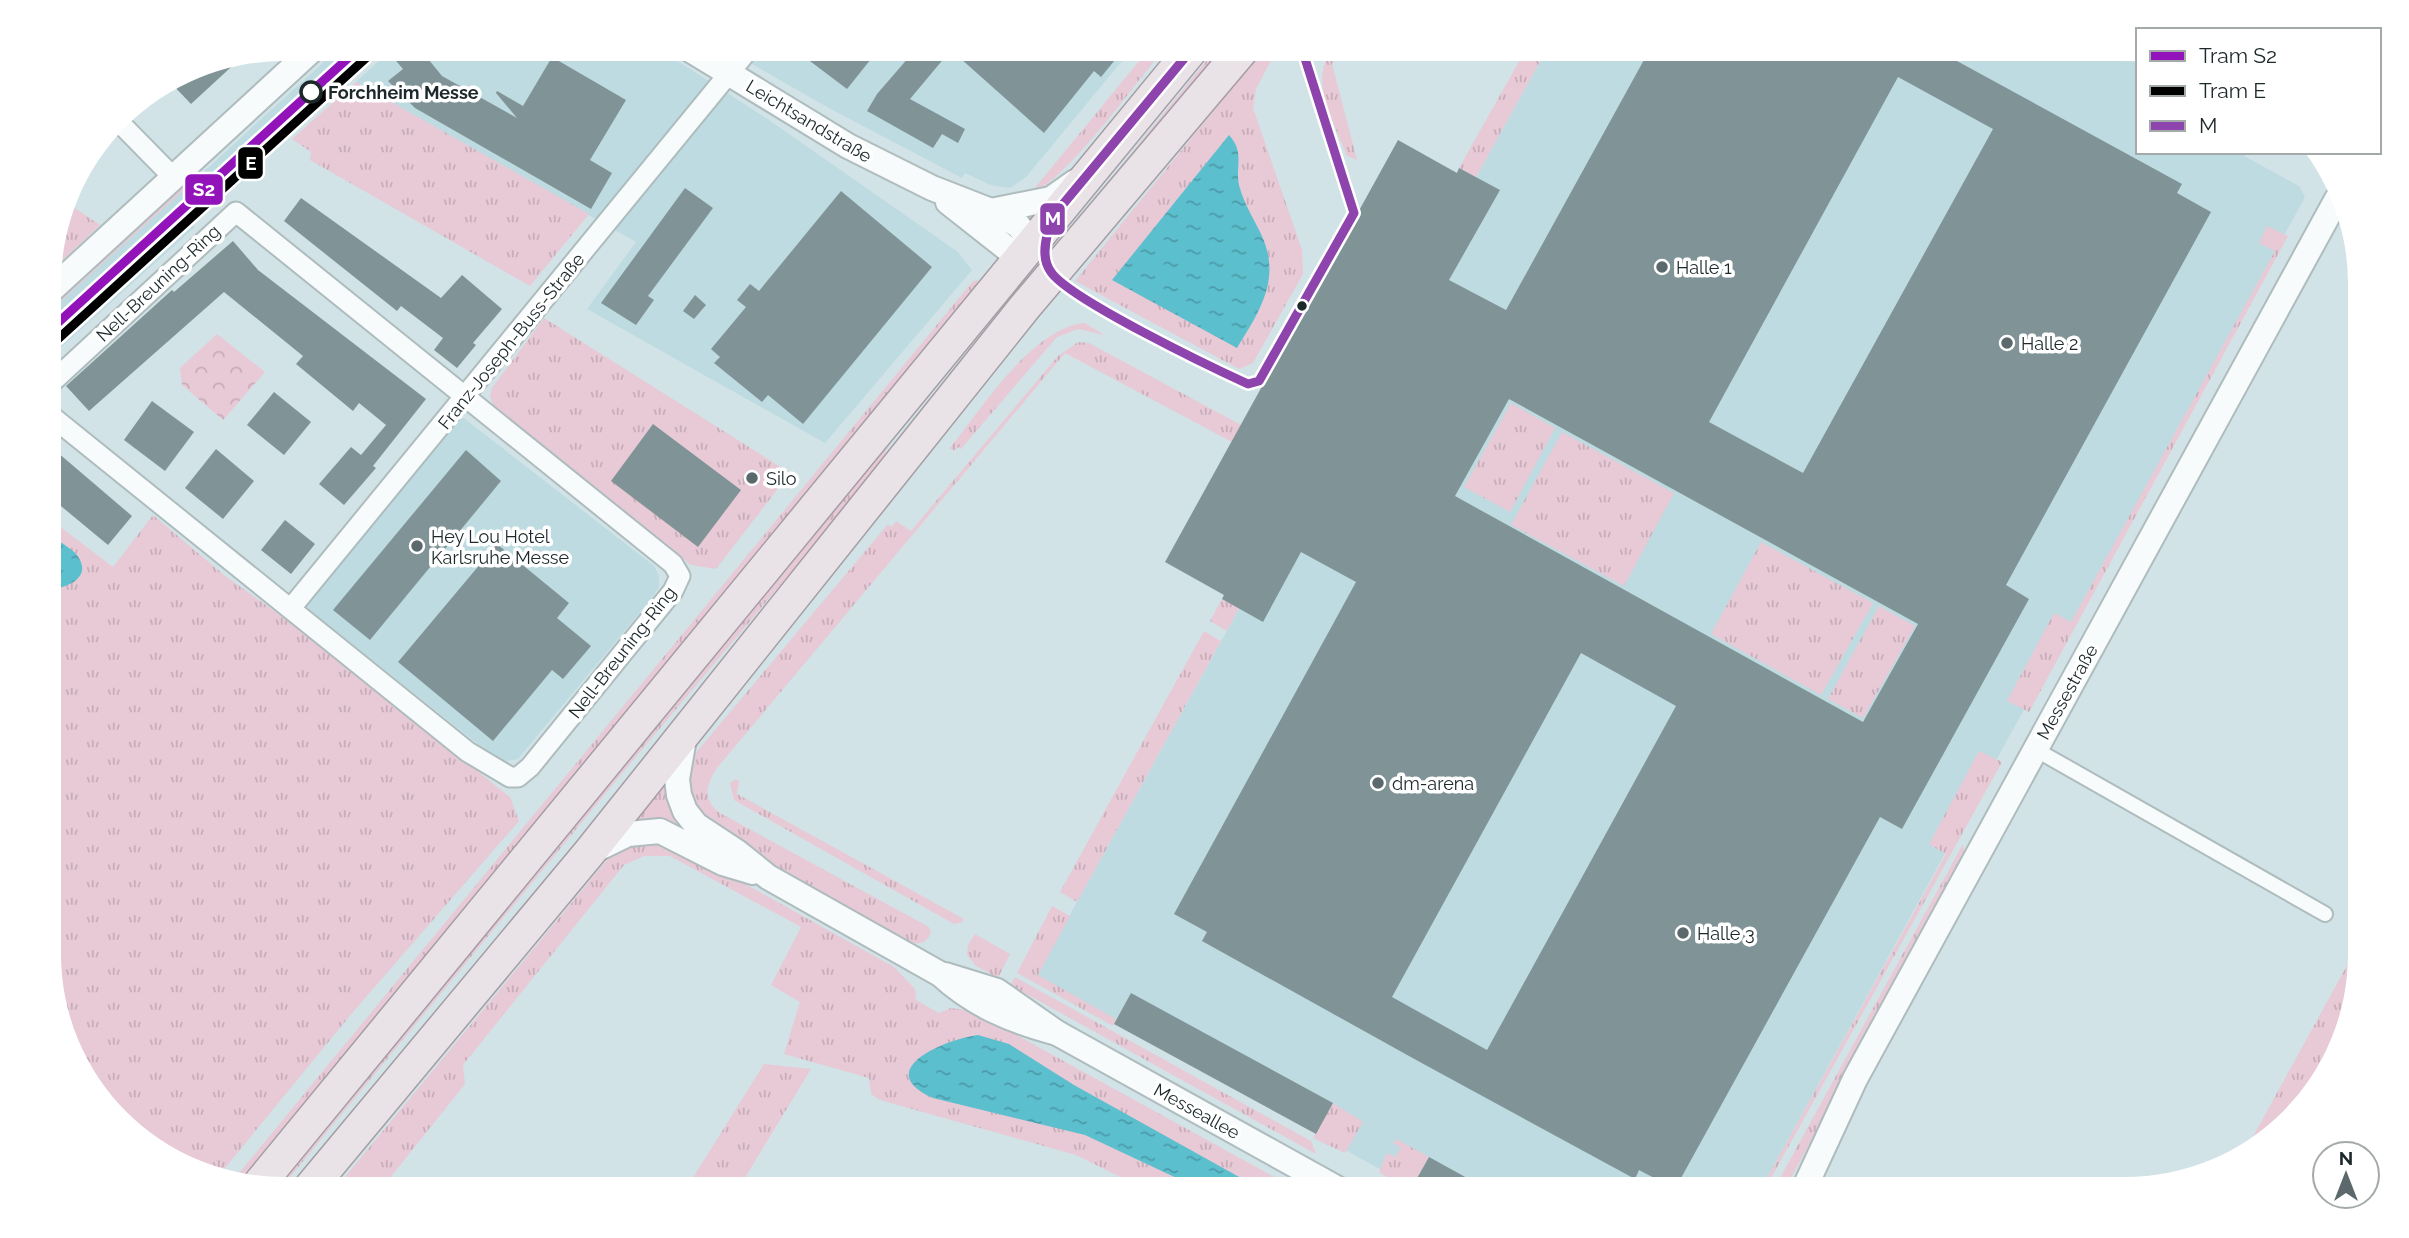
<svg xmlns="http://www.w3.org/2000/svg" width="2409" height="1238" font-family="Raleway,sans-serif">
<style>
.built{fill:#bddbe0}
.grass{fill:url(#grass-tufts)}
.forest{fill:url(#forest-crowns)}
.water{fill:url(#water-ripples)}
.building{fill:#809497;fill-rule:evenodd}
.lines{fill:none;stroke-linecap:round;stroke-linejoin:round}
.pedestrian-casing{stroke:#aebcbe;stroke-width:18}
.minor-casing{stroke:#aebcbe;stroke-width:23}
.tertiary-casing{stroke:#aebcbe;stroke-width:28}
.primary-casing{stroke:#a49da4;stroke-width:35}
.pedestrian{stroke:#f8fbfb;stroke-width:14}
.minor{stroke:#f8fbfb;stroke-width:19}
.tertiary{stroke:#f8fbfb;stroke-width:24}
.primary{stroke:#e9e2e6;stroke-width:32}
.bus-1-casing{stroke:#fff;stroke-width:14}
.bus-1{stroke:#8e44ad;stroke-width:9}
.tram-1-casing{stroke:#fff;stroke-width:14}
.tram-2-casing{stroke:#fff;stroke-width:14}
.tram-1{stroke:#9313ba;stroke-width:9}
.tram-2{stroke:#000;stroke-width:9}
.stop-dot{fill:#fff;stroke:#1c282a;stroke-width:3.5}
.poi-dot{fill:#5b696c;stroke:#fff;stroke-width:2.5}
.bus-dot{fill:#1c282a;stroke:#fff;stroke-width:2.5}
.labels{text-anchor:middle;dominant-baseline:central;stroke-width:7;stroke-linejoin:round;paint-order:stroke}
.stop-label{font-size:18px;font-weight:bold;fill:#1c282a;stroke:#fff;text-anchor:start}
.street-label{font-size:18px;fill:#1c282a;stroke:#fff}
.poi-label{font-size:18px;fill:#1c282a;stroke:#fff;text-anchor:start}
.line-badge{stroke:#fff;stroke-width:2.5}
.badge-label{font-size:19px;text-anchor:middle;font-weight:bold;fill:#fff}
</style>
<defs>
<pattern id="grass-tufts" width="24" height="20" patternUnits="userSpaceOnUse" patternTransform="scale(1.75)"><rect width="24" height="20" fill="#e8c9d6"/><path d="M3 7l-1-3M5 7V3M7 7l1-3M15 17l-1-3M17 17v-4M19 17l1-3" fill="none" stroke="#c6adb8"/></pattern>
<pattern id="forest-crowns" width="20" height="18" patternUnits="userSpaceOnUse" patternTransform="scale(1.75)"><rect width="20" height="18" fill="#e8c9d6"/><path d="M2 6a3 3 0 1 1 6 0M12 15a3 3 0 1 1 6 0" fill="none" stroke="#c6adb8"/></pattern>
<pattern id="water-ripples" width="26" height="14" patternUnits="userSpaceOnUse" patternTransform="scale(1.75)"><rect width="26" height="14" fill="#5cbfce"/><path d="M2 4q2-2 4 0t4 0M15 11q2-2 4 0t4 0" fill="none" stroke="#4b9ba7"/></pattern>
</defs>
<rect width="100%" height="100%" fill="#d1e3e6"/>
<g class="built">
<path d="M 338,49 L 363,49 L 210,191 L 198,177 Z"/>
<path d="M 392,49 L 659,49 L 766,118 L 958,252 L 972,270 L 825,443 L 587,309 L 636,242 L 356,82 Z"/>
<path d="M 726,49 L 1132,49 L 1026,177 L 1010,188 L 990,185 L 965,173 L 962,178 L 827,107 Z"/>
<path d="M 1547,49 L 2125,49 L 2138,52 L 2138,152 L 2245,152 L 2244,156 L 2299,186 L 2305,197 L 1761,1189 L 1416,1189 L 1035,978 L 1239,609 L 1222,599 L 1459,168 L 1476,177 Z"/>
<path d="M 188,186 L 201,199 L 187,217 L 195,227 L 50,357 L 50,311 Z"/>
<path d="M 461,416 L 654,566 L 659,576 L 659,587 L 651,599 L 518,759 L 506,761 L 479,745 L 306,607 Z"/>
</g>
<g class="grass">
<path d="M 1149,49 L 1164,49 C 1133,86 1069,178 1029,195 Z"/>
<path d="M 1216,49 L 1221,49 L 1076,227 L 1073,225 Z"/>
<path d="M 1264,49 L 1277,49 L 1256,89 L 1253,108 L 1302,250 L 1303,274 L 1253,363 L 1239,369 L 1075,281 Z"/>
<path d="M 1333,49 L 1340,49 L 1332,64 L 1357,160 L 1347,156 C 1335,123 1307,80 1333,49 Z"/>
<path d="M 1526,49 L 1547,49 L 1476,177 L 1459,168 Z"/>
<path d="M 356,82 L 589,214 L 530,286 L 310,160 L 311,152 L 292,139 Z"/>
<path d="M 182,179 L 188,186 L 50,311 L 50,301 Z"/>
<path d="M 67,203 L 100,225 L 50,272 L 50,269 Z"/>
<path d="M 2267,226 L 2288,236 L 2029,712 L 2007,701 L 2054,613 L 2071,622 L 2275,251 L 2259,243 Z"/>
<path d="M 978,280 L 976,291 L 247,1180 L 235,1178 L 973,281 Z"/>
<path d="M 544,318 L 790,473 L 716,569 L 691,565 L 493,405 L 490,396 L 492,388 Z"/>
<path d="M 1085,323 L 1104,335 L 1078,329 L 1057,337 L 961,449 L 958,447 L 954,451 L 950,448 C 982,408 1032,328 1085,323 Z"/>
<path d="M 1078,342 L 1089,343 L 1241,425 L 1232,442 L 1065,353 L 717,768 C 706,784 702,800 720,813 L 929,927 L 931,933 C 925,946 917,944 905,941 L 712,831 L 688,796 L 689,769 L 694,755 L 888,524 L 892,527 L 896,521 L 911,531 L 1058,356 Z"/>
<path d="M 1511,403 L 1555,428 L 1510,512 L 1464,487 Z"/>
<path d="M 1562,432 L 1674,493 L 1624,586 L 1511,525 Z"/>
<path d="M 891,440 L 877,470 L 624,771 L 281,1188 L 273,1186 Z"/>
<path d="M 153,515 L 224,575 L 288,621 L 510,797 L 519,821 L 353,1012 L 220,1174 L 181,1165 L 97,1097 L 51,985 L 50,519 L 113,567 Z"/>
<path d="M 1761,542 L 1873,603 L 1821,695 L 1711,634 Z"/>
<path d="M 1222,599 L 1239,608 L 1227,631 L 1210,621 Z"/>
<path d="M 1879,606 L 1915,626 L 1863,718 L 1828,699 Z"/>
<path d="M 1204,631 L 1221,641 L 1077,902 L 1060,892 Z"/>
<path d="M 1979,751 L 2002,762 L 1765,1189 L 1761,1189 L 1946,854 L 1929,844 Z"/>
<path d="M 666,778 L 670,809 L 695,834 L 629,825 Z"/>
<path d="M 736,779 L 739,781 L 737,794 L 964,919 L 962,922 L 954,924 L 734,800 L 730,783 Z"/>
<path d="M 661,842 L 679,847 L 894,967 L 915,989 L 916,1000 L 939,1013 L 951,1008 L 973,1011 L 1296,1189 L 1144,1189 L 1076,1155 L 880,1100 L 871,1094 L 869,1078 L 784,1054 L 800,1002 L 771,985 L 801,927 L 670,856 L 644,856 L 624,865 L 463,1065 L 465,1084 L 381,1189 L 335,1189 L 612,854 L 627,846 Z"/>
<path d="M 1963,844 L 1965,854 L 1956,874 L 1785,1189 L 1774,1189 Z"/>
<path d="M 1052,906 L 1070,916 L 1038,975 L 1116,1019 L 1113,1026 L 1017,973 Z"/>
<path d="M 975,934 L 1010,954 L 998,978 L 976,966 L 967,955 L 968,945 Z"/>
<path d="M 2360,942 L 2360,954 L 2336,1057 L 2255,1150 L 2244,1153 Z"/>
<path d="M 1015,977 L 1311,1141 L 1316,1154 L 1010,985 Z"/>
<path d="M 764,1064 L 811,1069 L 738,1189 L 686,1189 Z"/>
<path d="M 1333,1103 L 1363,1122 L 1345,1153 L 1313,1138 Z"/>
<path d="M 1396,1139 L 1429,1157 L 1412,1186 L 1416,1189 L 1405,1189 L 1379,1172 L 1387,1153 L 1395,1157 L 1401,1148 L 1393,1143 Z"/>
</g>
<path class="forest" d="M 217,334 L 265,372 L 223,420 L 182,385 L 180,368 Z"/>
<g class="water">
<path d="M 1229,135 C 1245,153 1235,165 1239,185 C 1243,202 1254,219 1261,234 C 1282,278 1260,311 1237,348 L 1112,280 Z"/>
<path d="M 50,535 C 59,542 76,550 80,560 C 90,579 64,589 50,589 Z"/>
<path d="M 978,1035 L 1009,1044 L 1074,1085 L 1241,1178 L 1238,1189 L 1200,1189 L 1085,1135 L 933,1098 C 870,1070 946,1039 978,1035 Z"/>
</g>
<g class="building">
<path d="M 386,49 L 420,49 L 442,76 L 517,118 L 496,93 L 497,91 L 523,106 L 552,57 L 626,100 L 590,160 L 612,173 L 591,209 L 415,108 L 388,81 L 403,69 Z"/>
<path d="M 794,49 L 879,49 L 847,89 Z"/>
<path d="M 916,49 L 1124,49 L 1101,77 L 1094,71 L 1044,133 L 951,50 L 910,99 L 965,129 L 958,143 L 942,134 L 933,148 L 867,111 L 877,94 Z"/>
<path d="M 1650,49 L 1935,49 L 2182,184 L 2177,193 L 2211,212 L 2006,585 L 2029,599 L 1902,829 L 1880,817 L 1675,1189 L 1639,1170 L 1635,1179 L 1418,1061 L 1202,941 L 1207,932 L 1174,914 L 1356,582 L 1301,552 L 1263,622 L 1222,599 L 1224,595 L 1165,562 L 1398,140 L 1457,173 L 1459,168 L 1500,190 L 1449,280 L 1506,310 ZM 1898,77 L 1993,129 L 1803,473 L 1709,422 ZM 1509,399 L 1918,624 L 1863,722 L 1455,496 ZM 1581,653 L 1676,706 L 1487,1050 L 1392,997 Z"/>
<path d="M 242,57 L 191,104 L 170,82 L 195,67 Z"/>
<path d="M 685,188 L 713,208 L 648,296 L 654,300 L 636,325 L 601,303 Z"/>
<path d="M 841,191 L 932,267 L 803,424 L 768,395 L 762,402 L 714,363 L 720,357 L 711,349 L 746,307 L 737,300 L 750,284 L 759,291 Z"/>
<path d="M 301,198 L 441,298 L 462,275 L 502,309 L 473,343 L 476,345 L 457,368 L 434,350 L 443,338 L 401,306 L 397,311 L 284,221 Z"/>
<path d="M 233,241 L 258,270 L 426,399 L 373,466 L 376,468 L 344,505 L 319,484 L 351,447 L 361,455 L 386,425 L 359,403 L 353,411 L 296,364 L 303,356 L 224,292 L 89,411 L 66,386 L 172,290 L 174,292 Z"/>
<path d="M 695,295 L 706,305 L 694,319 L 683,311 Z"/>
<path d="M 274,392 L 311,422 L 284,455 L 247,425 Z"/>
<path d="M 152,401 L 194,432 L 165,471 L 124,440 Z"/>
<path d="M 653,424 L 741,490 L 698,547 L 611,481 Z"/>
<path d="M 50,446 L 132,516 L 108,545 L 50,497 Z"/>
<path d="M 216,449 L 254,481 L 223,519 L 185,488 Z"/>
<path d="M 466,450 L 501,481 L 370,640 L 333,610 Z"/>
<path d="M 285,520 L 315,544 L 291,574 L 261,550 Z"/>
<path d="M 497,544 L 569,603 L 557,618 L 591,646 L 563,679 L 552,670 L 493,741 L 398,662 Z"/>
<path d="M 1131,993 L 1333,1103 L 1316,1134 L 1114,1024 Z"/>
<path d="M 1429,1157 L 1487,1189 L 1411,1189 Z"/>
</g>
<g class="lines">
<g class="pedestrian-casing">
<path id="pedestrian" d="M 2047,756 L 2325,914"/>
</g>
<g class="minor-casing">
<g id="minor">
<path d="M 118,121 L 174,178"/>
<path d="M 50,384 L 236,212 L 673,564 L 680,576 L 673,591 L 530,767 L 518,777 L 510,777 L 468,752 L 50,415"/>
<path d="M 291,608 L 749,49"/>
</g>
</g>
<g class="tertiary-casing">
<g id="tertiary">
<path d="M 689,49 L 848,146 L 932,188 L 991,211 L 1018,225 L 1031,242"/>
<path d="M 948,202 L 1019,258"/>
<path d="M 991,211 L 1051,199 L 1075,182"/>
<path d="M 50,291 L 313,49"/>
<path d="M 685,733 L 677,779 L 679,795 L 685,811 L 696,825 L 737,852 L 768,877 L 940,974 C 975,1006 1012,1021 1057,1033"/>
<path d="M 593,851 L 628,834 L 660,831 L 723,863 L 753,872"/>
<path d="M 945,975 L 997,991 L 1057,1033 L 1338,1189"/>
<path d="M 1804,1189 L 1855,1079 L 2337,199"/>
</g>
</g>
<g class="primary-casing">
<g id="primary">
<path d="M 260,1183 L 1192,49"/>
<path d="M 309,1189 L 589,853 L 1024,308 L 1243,49"/>
</g>
</g>
<use href="#pedestrian" class="pedestrian"/>
<use href="#minor" class="minor"/>
<use href="#tertiary" class="tertiary"/>
<use href="#primary" class="primary"/>
<g class="bus-1-casing">
<path id="bus-1" d="M 1192,49 L 1054,215 C 1047,232 1039,256 1051,272 C 1069,299 1213,368 1248,384 L 1259,381 L 1354,213 L 1302,49"/>
</g>
<use href="#bus-1" class="bus-1"/>
<g class="tram-1-casing">
<path id="tram-1" d="M 50,330 L 358,49"/>
</g>
<g class="tram-2-casing">
<path id="tram-2" d="M 58,339 L 366,58"/>
</g>
<use href="#tram-1" class="tram-1"/>
<use href="#tram-2" class="tram-2"/>
</g>
<circle class="stop-dot" cx="311" cy="92" r="10"/>
<g class="poi-dot">
<circle cx="1662" cy="267" r="7"/>
<circle cx="2007" cy="343" r="7"/>
<circle cx="752" cy="478" r="7"/>
<circle cx="417" cy="546" r="7"/>
<circle cx="1378" cy="783" r="7"/>
<circle cx="1683" cy="933" r="7"/>
</g>
<circle class="bus-dot" cx="1302" cy="306" r="6"/>
<g class="labels">
<g class="stop-label">
<text x="328" y="92">Forchheim Messe</text>
</g>
<g class="street-label">
<text transform="translate(809 121) rotate(31)">Leichtsandstraße</text>
<text transform="translate(158 283) rotate(-43)">Nell-Breuning-Ring</text>
<text transform="translate(511 341) rotate(-51)">Franz-Joseph-Buss-Straße</text>
<text transform="translate(622 652) rotate(-52)">Nell-Breuning-Ring</text>
<text transform="translate(2067 692) rotate(-61)">Messestraße</text>
<text transform="translate(1197 1111) rotate(29)">Messeallee</text>
</g>
<g class="poi-label">
<text x="1676" y="267">Halle 1</text>
<text x="2021" y="343">Halle 2</text>
<text x="766" y="478">Silo</text>
<text x="431" y="536">Hey Lou Hotel<tspan x="431" dy="21">Karlsruhe Messe</tspan></text>
<text x="1392" y="783">dm-arena</text>
<text x="1697" y="933">Halle 3</text>
</g>
</g>
<path d="M0 0H2409V1238H0ZM284 61H2125A223 223 0 0 1 2348 284V954A223 223 0 0 1 2125 1177H284A223 223 0 0 1 61 954V284A223 223 0 0 1 284 61Z" fill="#fff" fill-rule="evenodd"/>
<g class="line-badge">
<rect x="237" y="146" width="27" height="34" rx="7" fill="#000"/>
<rect x="184" y="173" width="40" height="33" rx="7" fill="#9313ba"/>
<rect x="1039" y="202" width="27" height="34" rx="7" fill="#8e44ad"/>
</g>
<g class="badge-label">
<text x="251" y="170">E</text>
<text x="204" y="196">S2</text>
<text x="1053" y="225">M</text>
</g>
<rect x="2136" y="28" width="245" height="126" fill="#ffffff" stroke="#a4a9aa" stroke-width="2"/>
<rect x="2150" y="51" width="35" height="10" fill="#9313ba" stroke="#a4a9aa" stroke-width="2"/>
<text x="2199" y="63" font-size="21" fill="#1c282a">Tram S2</text>
<rect x="2150" y="86" width="35" height="10" fill="#000000" stroke="#a4a9aa" stroke-width="2"/>
<text x="2199" y="98" font-size="21" fill="#1c282a">Tram E</text>
<rect x="2150" y="121" width="35" height="10" fill="#8e44ad" stroke="#a4a9aa" stroke-width="2"/>
<text x="2199" y="133" font-size="21" fill="#1c282a">M</text>
<g transform="translate(2346 1175)"><circle r="33" fill="#ffffff" stroke="#a4a9aa" stroke-width="2"/>
<path d="M0-5L12 26L0 18L-12 26Z" fill="#5b696c"/>
<text y="-10" font-size="19" font-weight="bold" text-anchor="middle" fill="#1c282a">N</text>
</g>
</svg>
